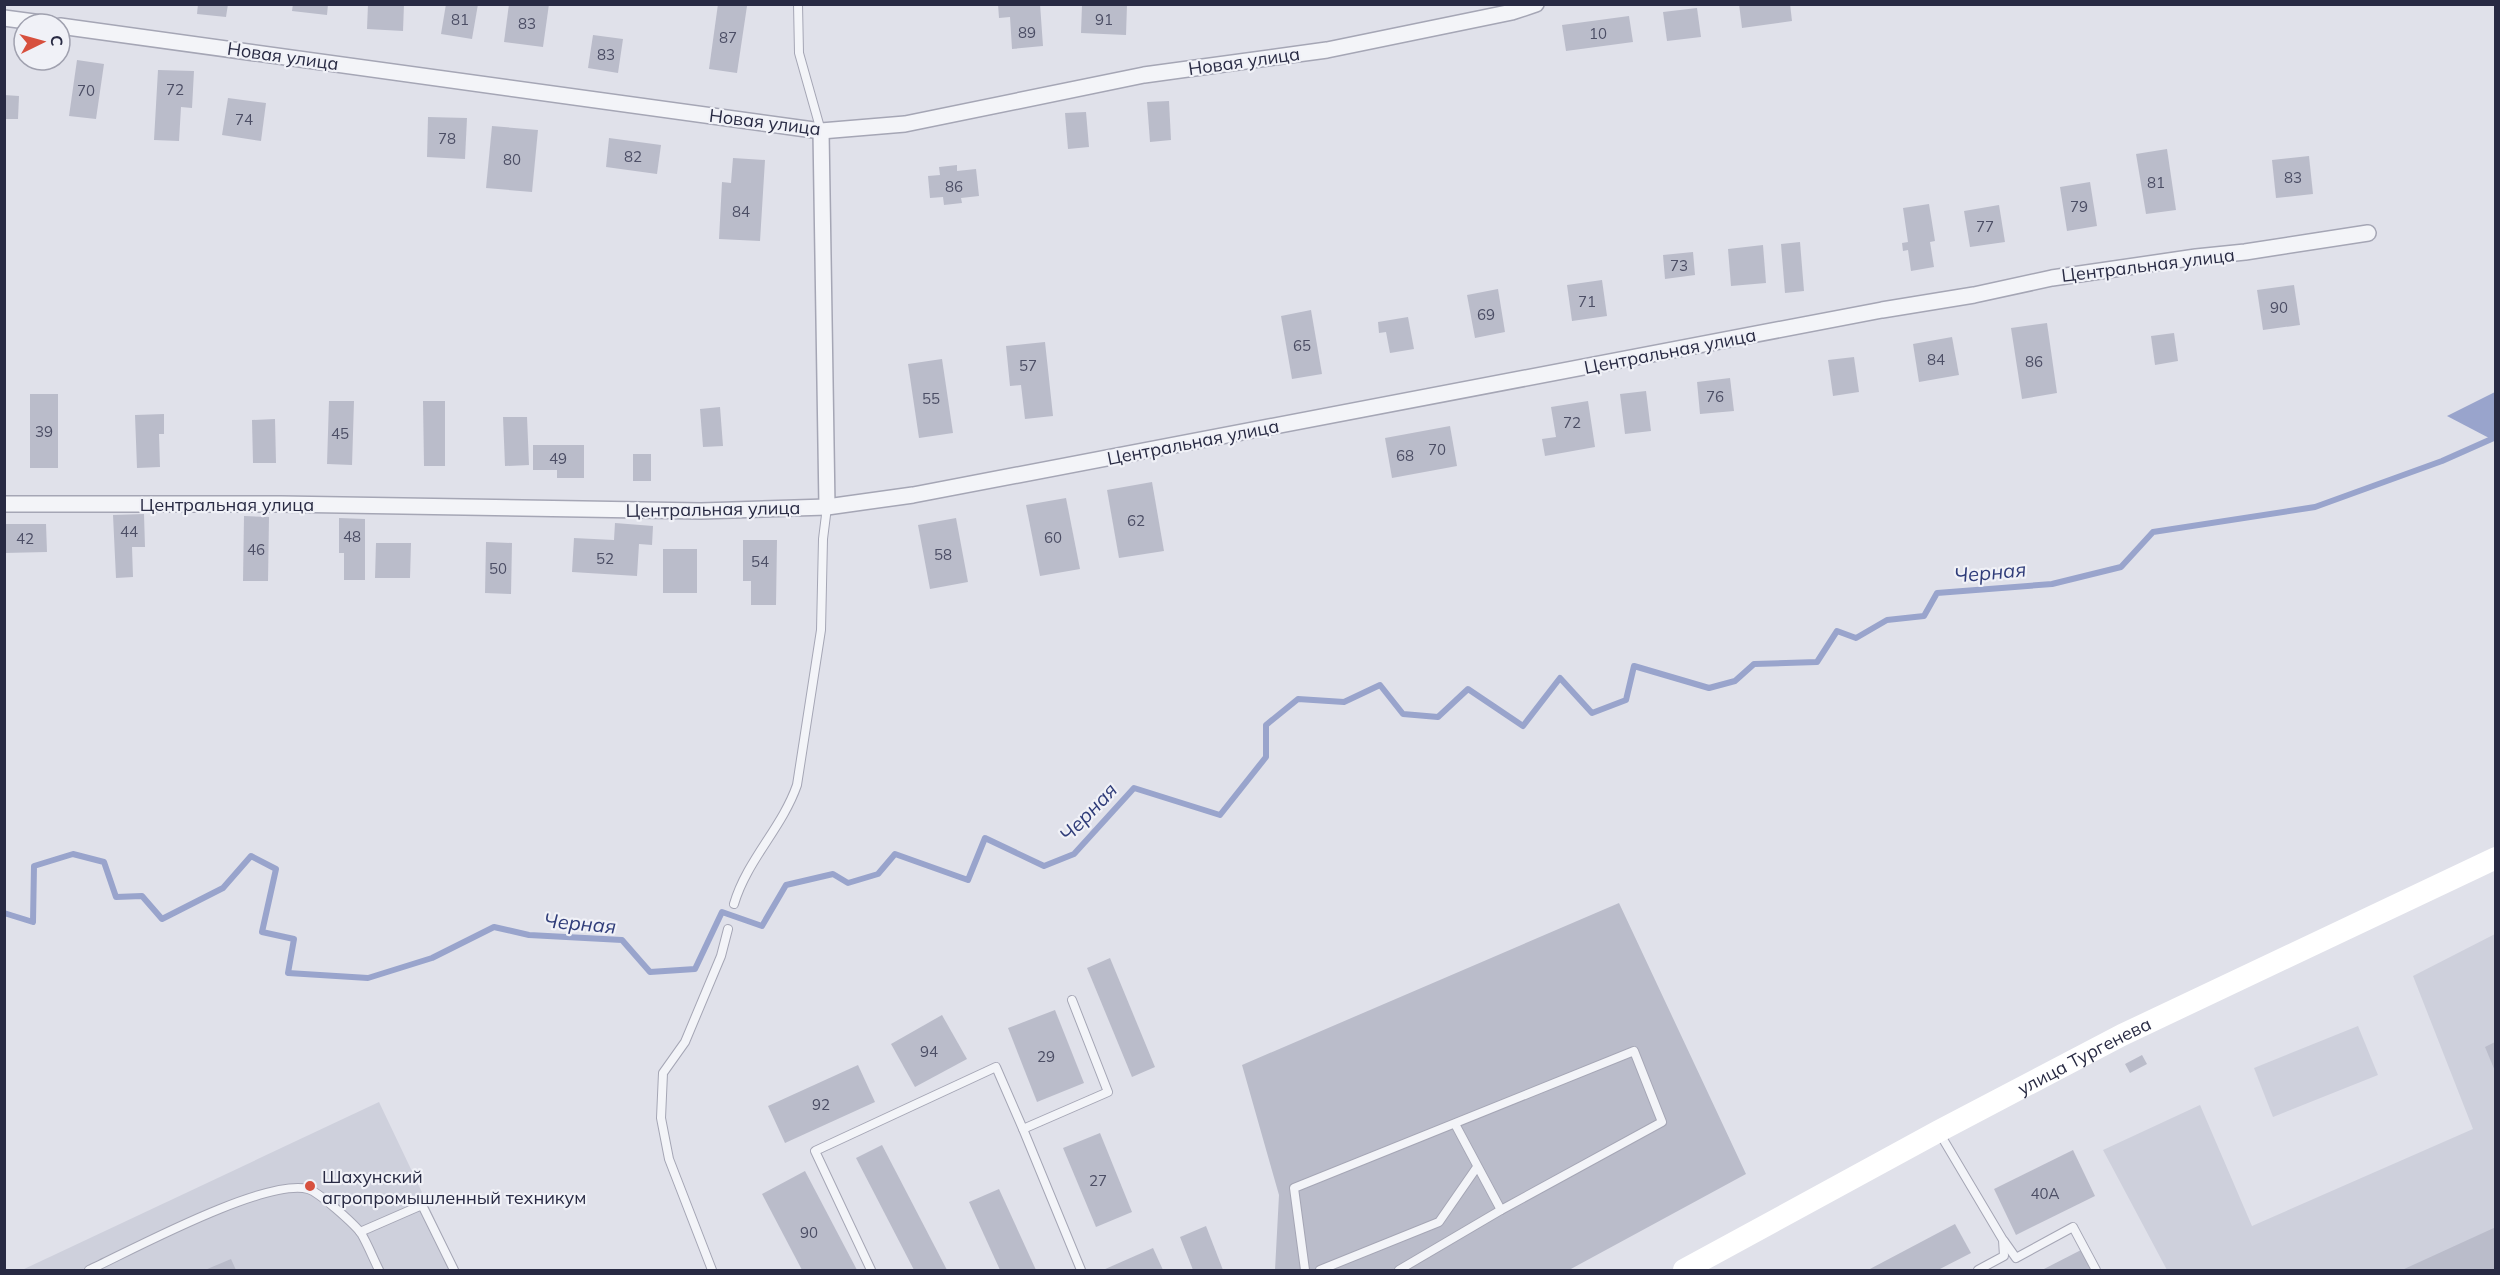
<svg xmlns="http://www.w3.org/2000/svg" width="2500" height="1275" font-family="Mulish,sans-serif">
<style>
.built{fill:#ced0dc}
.water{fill:#99a4cc}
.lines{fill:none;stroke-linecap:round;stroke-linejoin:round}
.stream{stroke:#99a4cc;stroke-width:6}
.building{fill:#babcca}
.lane-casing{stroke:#a5a6b5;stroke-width:10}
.street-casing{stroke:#a5a6b5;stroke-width:18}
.lane{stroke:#f3f4f8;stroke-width:8}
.street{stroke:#f3f4f8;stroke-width:15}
.secondary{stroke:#fff;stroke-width:22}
.poi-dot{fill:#d7503e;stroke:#f0f1f7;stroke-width:2}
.labels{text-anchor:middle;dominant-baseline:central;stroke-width:4.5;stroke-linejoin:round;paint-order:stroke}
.number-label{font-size:15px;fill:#4c4e65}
.street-label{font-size:18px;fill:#282a43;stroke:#f0f1f7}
.poi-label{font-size:18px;fill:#282a43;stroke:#f0f1f7;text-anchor:start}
.water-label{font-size:20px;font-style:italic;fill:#2f3c79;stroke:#f0f1f7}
</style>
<rect width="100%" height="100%" fill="#e0e1ea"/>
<g class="built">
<path d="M 2495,934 L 2495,1270 L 2167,1270 L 2103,1150 L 2200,1105 L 2252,1226 L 2473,1129 L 2413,976 Z"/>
<path d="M 2358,1026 L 2378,1075 L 2273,1117 L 2254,1068 Z"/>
<path d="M 379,1102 L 459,1270 L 22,1270 Z"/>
</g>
<path class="water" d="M 2495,392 L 2495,438 L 2491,439 L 2447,416 Z"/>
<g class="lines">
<path class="stream" d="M 4,913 L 33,922 L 34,866 L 73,854 L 104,862 L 116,897 L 142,896 L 162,919 L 223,888 L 251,856 L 276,869 L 262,932 L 294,939 L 288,973 L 368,978 L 432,958 L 494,927 L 529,935 L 622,940 L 650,972 L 695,969 L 722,912 L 762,926 L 786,885 L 833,874 L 848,883 L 878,874 L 895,854 L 968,880 L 985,838 L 1044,866 L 1074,854 L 1134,788 L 1220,815 L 1266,757 L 1266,725 L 1298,699 L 1344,702 L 1380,685 L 1403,714 L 1438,717 L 1468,689 L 1523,726 L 1560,678 L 1592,713 L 1626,700 L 1634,666 L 1709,688 L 1735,681 L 1754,664 L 1817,662 L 1837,631 L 1856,638 L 1887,620 L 1924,616 L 1937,593 L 2052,584 L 2121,567 L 2153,532 L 2315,507 L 2442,461 L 2496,437"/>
</g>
<g class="building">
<path d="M 198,4 L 228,4 L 226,17 L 197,14 Z"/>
<path d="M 293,4 L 328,4 L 327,15 L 292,11 Z"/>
<path d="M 368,4 L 404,4 L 403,31 L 367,29 Z"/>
<path d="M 446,4 L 478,4 L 472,39 L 441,34 Z"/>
<path d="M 509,4 L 549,4 L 543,47 L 504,42 Z"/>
<path d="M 718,4 L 747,6 L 737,73 L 709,69 Z"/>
<path d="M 998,4 L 1040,4 L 1043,46 L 1012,49 L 1010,17 L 999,18 Z"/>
<path d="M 1739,4 L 1790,4 L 1792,21 L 1742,28 Z"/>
<path d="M 1082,5 L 1127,5 L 1126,35 L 1081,33 Z"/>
<path d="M 1697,8 L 1701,37 L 1667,41 L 1663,12 Z"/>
<path d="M 1629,16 L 1633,42 L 1566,51 L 1562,25 Z"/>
<path d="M 593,35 L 623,39 L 618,73 L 588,68 Z"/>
<path d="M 77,60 L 104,64 L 96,119 L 69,116 Z"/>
<path d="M 158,70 L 194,71 L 192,108 L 181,107 L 179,141 L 154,140 Z"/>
<path d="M 4,95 L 19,96 L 18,119 L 4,119 Z"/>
<path d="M 228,98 L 266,103 L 261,141 L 222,135 Z"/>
<path d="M 1169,101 L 1171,140 L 1150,142 L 1147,102 Z"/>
<path d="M 1086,112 L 1089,147 L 1068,149 L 1065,113 Z"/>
<path d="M 428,117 L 467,118 L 465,159 L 427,157 Z"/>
<path d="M 492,126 L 538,130 L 532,192 L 486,188 Z"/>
<path d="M 609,138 L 661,145 L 657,174 L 606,167 Z"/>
<path d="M 2167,149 L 2176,210 L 2146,214 L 2136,154 Z"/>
<path d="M 2309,156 L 2313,194 L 2276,198 L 2272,160 Z"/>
<path d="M 733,158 L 765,160 L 760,241 L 719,239 L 722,182 L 731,183 Z"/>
<path d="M 957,165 L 957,171 L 976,169 L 979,196 L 961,198 L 962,203 L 944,205 L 943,197 L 930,198 L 928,176 L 940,175 L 939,167 Z"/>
<path d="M 2090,182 L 2097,226 L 2067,231 L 2060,187 Z"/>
<path d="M 1929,204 L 1935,241 L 1930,242 L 1934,267 L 1911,271 L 1908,250 L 1903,251 L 1902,243 L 1908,242 L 1903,208 Z"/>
<path d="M 1999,205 L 2005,242 L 1970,247 L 1964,211 Z"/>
<path d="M 1800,242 L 1804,291 L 1785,293 L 1781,244 Z"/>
<path d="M 1763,245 L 1766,283 L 1731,286 L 1728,249 Z"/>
<path d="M 1693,252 L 1695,275 L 1665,279 L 1663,255 Z"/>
<path d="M 1602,280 L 1607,316 L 1572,321 L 1567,285 Z"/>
<path d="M 2294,285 L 2300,325 L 2263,330 L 2257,290 Z"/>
<path d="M 1498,289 L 1505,332 L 1475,338 L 1467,295 Z"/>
<path d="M 1311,310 L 1322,374 L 1292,379 L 1281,316 Z"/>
<path d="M 1408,317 L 1414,349 L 1390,353 L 1386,332 L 1379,333 L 1378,322 Z"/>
<path d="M 2047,323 L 2057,393 L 2022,399 L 2011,328 Z"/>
<path d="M 2174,333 L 2178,361 L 2155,365 L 2151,336 Z"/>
<path d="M 1952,337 L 1959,375 L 1919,382 L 1913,344 Z"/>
<path d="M 1045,342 L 1053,416 L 1025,419 L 1021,385 L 1010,386 L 1006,346 Z"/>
<path d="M 1854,357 L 1859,392 L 1833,396 L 1828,360 Z"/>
<path d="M 942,359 L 953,433 L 919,438 L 908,364 Z"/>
<path d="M 1730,378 L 1734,411 L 1700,414 L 1697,382 Z"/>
<path d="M 1646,391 L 1651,431 L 1625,434 L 1620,394 Z"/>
<rect x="30" y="394" width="28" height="74"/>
<path d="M 329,401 L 354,401 L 352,465 L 327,464 Z"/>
<path d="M 423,401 L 445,401 L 445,466 L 424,466 Z"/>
<path d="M 1588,401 L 1595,447 L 1545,456 L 1542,439 L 1556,437 L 1551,407 Z"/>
<path d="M 720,407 L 723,446 L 703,447 L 700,409 Z"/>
<path d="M 164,414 L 164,434 L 159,434 L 160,467 L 137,468 L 135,415 Z"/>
<path d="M 503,417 L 527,417 L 529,465 L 505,466 Z"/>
<path d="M 275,419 L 276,463 L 253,463 L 252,420 Z"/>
<path d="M 1450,426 L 1457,466 L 1392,478 L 1385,438 Z"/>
<path d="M 533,445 L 584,445 L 584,478 L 557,478 L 557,470 L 533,470 Z"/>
<rect x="633" y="454" width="18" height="27"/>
<path d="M 1152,482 L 1164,551 L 1119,558 L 1107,490 Z"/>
<path d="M 1066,498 L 1080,569 L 1040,576 L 1026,505 Z"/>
<path d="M 144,514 L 145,547 L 132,547 L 133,577 L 116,578 L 113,515 Z"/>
<path d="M 244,516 L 269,517 L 268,581 L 243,581 Z"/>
<path d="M 339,518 L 365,519 L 365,580 L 344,580 L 344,553 L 339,553 Z"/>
<path d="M 956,518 L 968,582 L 930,589 L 918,525 Z"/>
<path d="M 615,523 L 653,526 L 652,545 L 639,544 L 637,576 L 572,572 L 574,538 L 614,540 Z"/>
<path d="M 4,524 L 46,524 L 47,552 L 4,553 Z"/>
<path d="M 743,540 L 777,540 L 776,605 L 751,605 L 751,581 L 743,581 Z"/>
<path d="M 486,542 L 512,543 L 511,594 L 485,593 Z"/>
<path d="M 376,543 L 411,543 L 410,578 L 375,578 Z"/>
<rect x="663" y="549" width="34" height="44"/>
<path d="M 1619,903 L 1746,1174 L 1569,1270 L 1275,1270 L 1279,1195 L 1242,1065 Z"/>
<path d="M 1110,958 L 1155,1067 L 1132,1077 L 1087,968 Z"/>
<path d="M 1055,1010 L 1084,1083 L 1037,1102 L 1008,1028 Z"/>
<path d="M 942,1015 L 967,1059 L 915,1087 L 891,1044 Z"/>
<path d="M 2495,1042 L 2495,1071 L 2485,1047 Z"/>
<path d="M 2142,1055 L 2147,1064 L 2130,1073 L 2125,1064 Z"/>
<path d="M 858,1065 L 875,1102 L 785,1143 L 768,1106 Z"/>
<path d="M 1100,1133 L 1132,1212 L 1096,1227 L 1063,1148 Z"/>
<path d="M 882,1145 L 947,1270 L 914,1270 L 856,1158 Z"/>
<path d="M 2073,1150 L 2095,1196 L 2016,1235 L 1994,1189 Z"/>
<path d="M 805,1171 L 857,1270 L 802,1270 L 762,1194 Z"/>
<path d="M 999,1189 L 1036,1270 L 1000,1270 L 969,1202 Z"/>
<path d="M 1955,1224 L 1971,1253 L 1938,1270 L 1868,1270 Z"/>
<path d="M 1206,1226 L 1223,1270 L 1193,1270 L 1180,1237 Z"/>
<path d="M 2496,1227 L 2496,1270 L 2402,1270 Z"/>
<path d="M 1153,1248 L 1163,1270 L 1103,1270 Z"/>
<path d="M 2081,1250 L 2092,1270 L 2042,1270 Z"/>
<path d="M 231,1259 L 236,1270 L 205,1270 Z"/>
</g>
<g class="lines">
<g class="lane-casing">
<g id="lane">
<path d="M 798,4 L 799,53 L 821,131"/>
<path d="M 734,904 C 747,860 782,828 797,785 L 821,630 L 823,539 L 827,507"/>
<path d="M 1455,1124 L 1501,1210"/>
<path d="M 1023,1129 L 1108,1092 L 1072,1000"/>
<path d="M 1940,1134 L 2003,1240 L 2004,1256 L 1978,1270"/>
<path d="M 360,1232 L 422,1205 L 454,1270"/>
<path d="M 2004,1241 L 2016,1258 L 2073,1227 L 2096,1270"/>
<path d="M 89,1270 C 132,1250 265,1178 308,1189 C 319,1192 354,1224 361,1233 C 368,1245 373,1258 379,1270"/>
<path d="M 712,1270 L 669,1159 L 661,1118 L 663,1073 L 685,1042 L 721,956 L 728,929"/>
<path d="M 871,1270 L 815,1151 L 996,1067 L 1023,1129 L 1081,1270"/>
<path d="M 1305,1270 L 1294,1188 L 1634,1051 L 1662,1122 L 1501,1210 L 1399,1270"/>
<path d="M 1320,1270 L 1439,1222 L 1477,1167"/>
</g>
</g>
<g class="street-casing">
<g id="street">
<path d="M 4,18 L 49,24"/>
<path d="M 60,26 L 821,131 L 905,124 L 1144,75 L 1327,50 L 1512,12 L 1536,4"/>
<path d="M 821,131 L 827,507"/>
<path d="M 4,504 L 281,504 L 701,511 L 827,507 L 913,495 L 1882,310 L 1974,295 L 2052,278 L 2196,257 L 2245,252 L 2368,233"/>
</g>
</g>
<use href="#lane" class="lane"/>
<use href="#street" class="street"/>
<path class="secondary" id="s1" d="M 1684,1270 L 1939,1131 L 2122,1035 L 2496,858"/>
</g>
<circle class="poi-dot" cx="310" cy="1186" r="6"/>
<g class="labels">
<g class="number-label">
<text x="460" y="19">81</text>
<text x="1104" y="19">91</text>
<text x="527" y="23">83</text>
<text x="1027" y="32">89</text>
<text x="1598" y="33">10</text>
<text x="728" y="37">87</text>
<text x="606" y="54">83</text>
<text x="175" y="89">72</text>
<text x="86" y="90">70</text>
<text x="244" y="119">74</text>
<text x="447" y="138">78</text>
<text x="633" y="156">82</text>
<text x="512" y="159">80</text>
<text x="2293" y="177">83</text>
<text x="2156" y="182">81</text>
<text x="954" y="186">86</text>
<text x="2079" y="206">79</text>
<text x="741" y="211">84</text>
<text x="1985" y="226">77</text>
<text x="1679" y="265">73</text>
<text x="1587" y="301">71</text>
<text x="2279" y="307">90</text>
<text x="1486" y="314">69</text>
<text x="1302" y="345">65</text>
<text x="1936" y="359">84</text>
<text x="2034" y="361">86</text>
<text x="1028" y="365">57</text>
<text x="1715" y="396">76</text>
<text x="931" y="398">55</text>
<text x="1572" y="422">72</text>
<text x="44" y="431">39</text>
<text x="340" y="433">45</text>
<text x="1437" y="449">70</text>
<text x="1405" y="455">68</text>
<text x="558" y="458">49</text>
<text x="1136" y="520">62</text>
<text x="129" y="531">44</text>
<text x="352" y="536">48</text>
<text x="1053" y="537">60</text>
<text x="25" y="538">42</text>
<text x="256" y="549">46</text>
<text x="943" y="554">58</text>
<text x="605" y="558">52</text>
<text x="760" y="561">54</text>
<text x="498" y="568">50</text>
<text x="929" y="1051">94</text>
<text x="1046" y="1056">29</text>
<text x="821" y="1104">92</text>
<text x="1098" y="1180">27</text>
<text x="2045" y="1193">40А</text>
<text x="809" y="1232">90</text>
</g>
<g class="street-label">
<text transform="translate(283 56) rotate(8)">Новая улица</text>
<text transform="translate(1244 61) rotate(-8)">Новая улица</text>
<text transform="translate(765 122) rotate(7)">Новая улица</text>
<text transform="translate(2148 265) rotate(-7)">Центральная улица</text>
<text transform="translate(1670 351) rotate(-11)">Центральная улица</text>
<text transform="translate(1193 442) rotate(-11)">Центральная улица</text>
<text x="227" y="504">Центральная улица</text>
<text transform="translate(713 509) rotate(-1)">Центральная улица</text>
<text stroke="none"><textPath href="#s1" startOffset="454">улица Тургенева</textPath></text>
</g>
<g class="poi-label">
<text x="322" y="1176">Шахунский<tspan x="322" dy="21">агропромышленный техникум</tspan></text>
</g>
<g class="water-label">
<text transform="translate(1990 572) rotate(-5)">Черная</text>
<text transform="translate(1088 812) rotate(-46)">Черная</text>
<text transform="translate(580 923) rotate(5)">Черная</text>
</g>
</g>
<rect width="2500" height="1275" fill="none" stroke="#282a43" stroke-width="12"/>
<g transform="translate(42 42) rotate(85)"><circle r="28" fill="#f0f1f7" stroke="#a0a1af" stroke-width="1.5"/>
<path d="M0-4.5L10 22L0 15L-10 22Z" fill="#d7503e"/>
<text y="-9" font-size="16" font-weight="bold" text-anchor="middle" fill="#282a43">С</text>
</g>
</svg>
